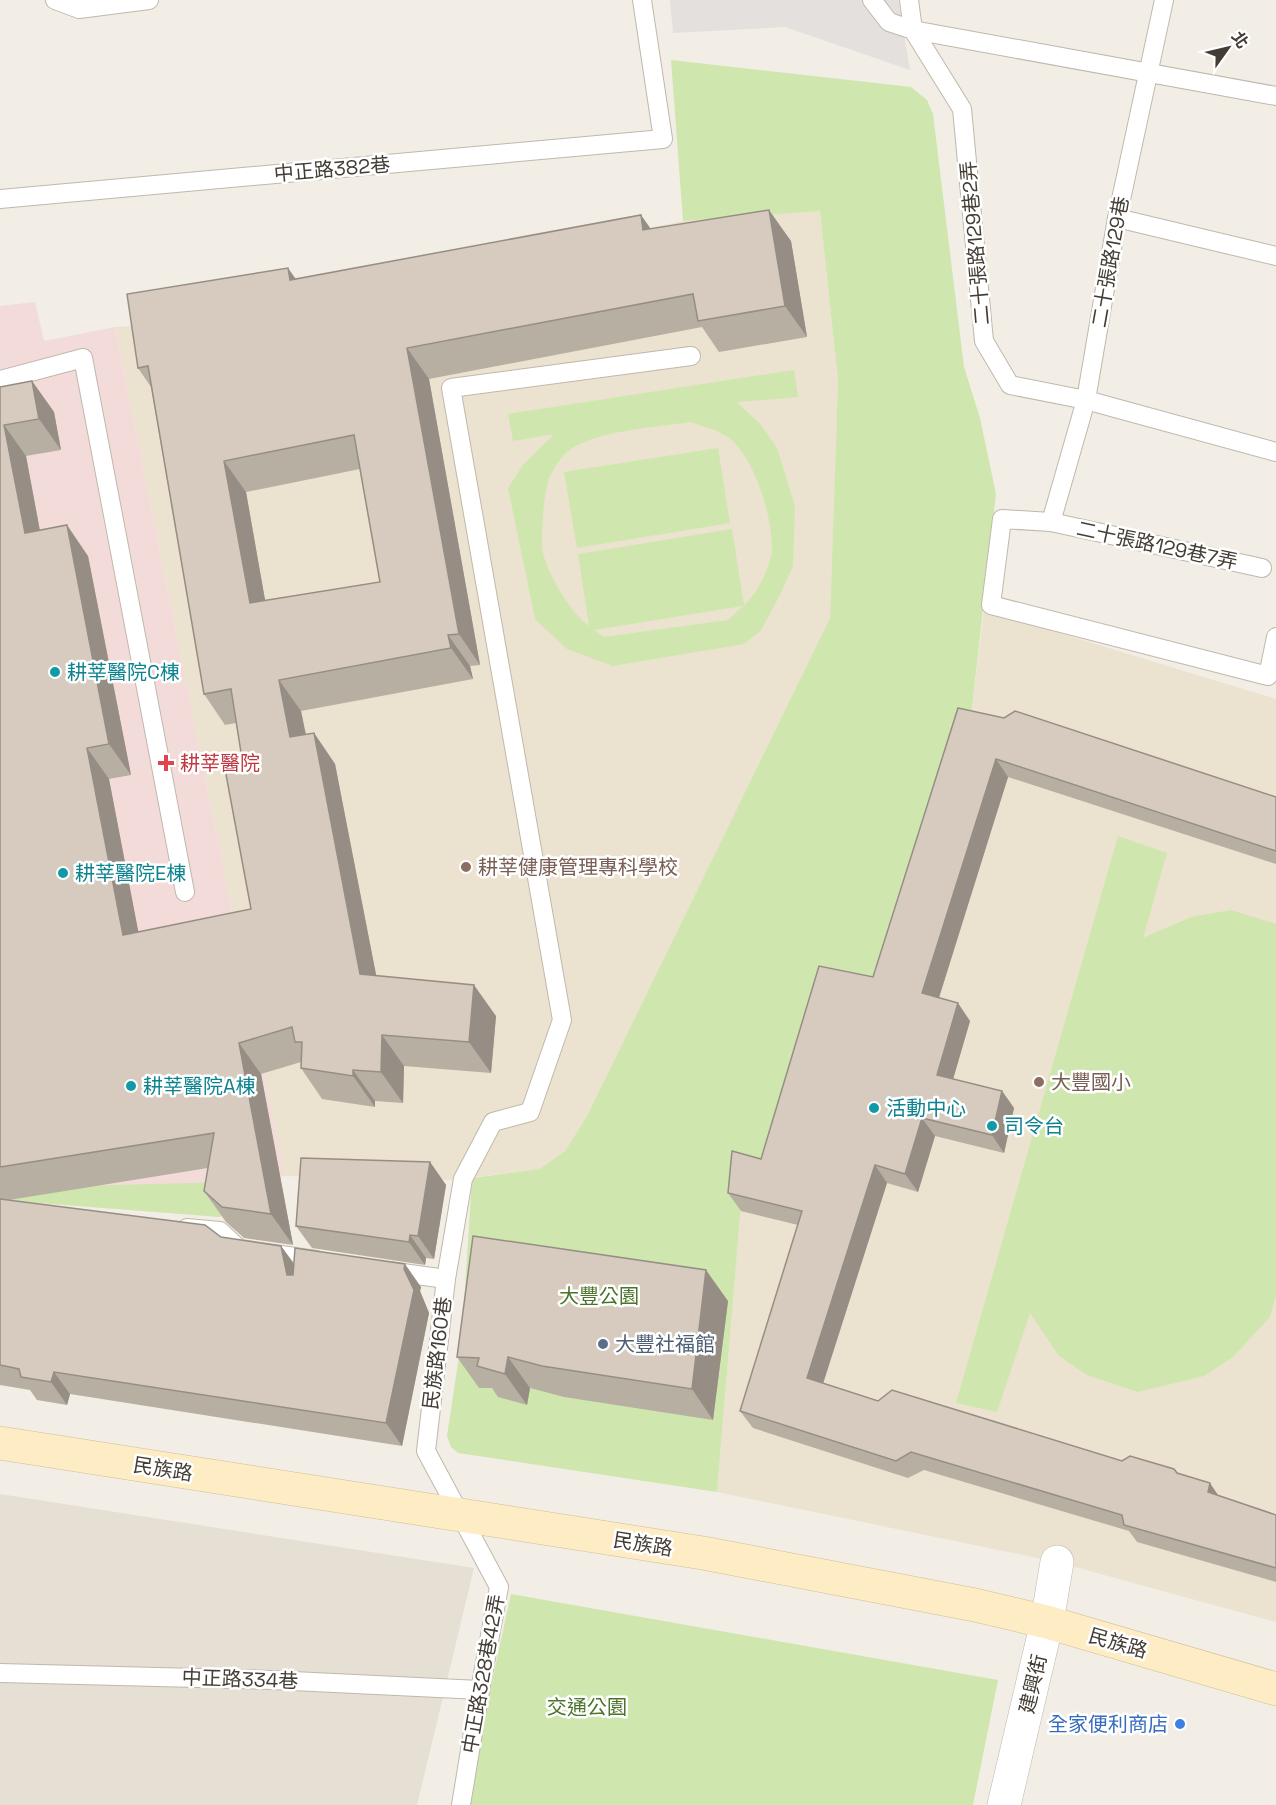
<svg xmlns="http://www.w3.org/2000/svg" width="1276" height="1805" font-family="'Space Grotesk','Noto Sans TC',sans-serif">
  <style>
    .residential { fill: #e6dfd3 }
    .education { fill: #ebe2cf }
    .medical { fill: #f3dbd9 }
    .green { fill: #d0e6af; fill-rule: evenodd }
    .parking { fill: #e3e0dd }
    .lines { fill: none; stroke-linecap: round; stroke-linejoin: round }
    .lane-casing { stroke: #c0b8ab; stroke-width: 20 }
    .street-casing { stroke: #c0b8ab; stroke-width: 34 }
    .secondary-casing { stroke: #d1be96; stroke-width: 34 }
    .lane { stroke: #fff; stroke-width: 18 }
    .street { stroke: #fff; stroke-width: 33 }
    .secondary { stroke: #fdecc4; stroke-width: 33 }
    .wall { fill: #b8afa3; fill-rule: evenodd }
    .shaded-wall { fill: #968e85 }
    .building { fill: #d6cbbe; stroke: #968e85; stroke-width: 1.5; fill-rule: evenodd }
    .culture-dot { fill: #0f9aa8; stroke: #fff; stroke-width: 2 }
    .health-dot { fill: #e0444e; stroke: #fff; stroke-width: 2 }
    .education-dot { fill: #8d6e63; stroke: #fff; stroke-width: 2 }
    .service-dot { fill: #5c6f8a; stroke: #fff; stroke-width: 2 }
    .shop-dot { fill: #3f7fe0; stroke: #fff; stroke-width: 2 }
    .labels { text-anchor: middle; stroke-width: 5; stroke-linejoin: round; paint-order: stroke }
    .street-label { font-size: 20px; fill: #443d35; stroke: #fff }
    .culture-label { font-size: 20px; fill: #0d838f; stroke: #fff; text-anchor: start }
    .health-label { font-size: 20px; fill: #be3a42; stroke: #fff; text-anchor: start }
    .education-label { font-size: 20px; fill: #785e54; stroke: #fff; text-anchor: start }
    .park-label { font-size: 20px; fill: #4a742a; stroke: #fff }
    .service-label { font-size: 20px; fill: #4e5e75; stroke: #fff; text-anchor: start }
    .shop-label { font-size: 20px; fill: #366cbe; stroke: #fff; text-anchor: end }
  </style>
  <rect width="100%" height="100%" fill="#f2ede5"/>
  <polygon class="residential" points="0,1494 474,1568 417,1805 0,1805"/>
  <g class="education">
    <polygon points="820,210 838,380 830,618 587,1116 565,1151 541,1169 451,1180 285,1176 115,327 149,325 310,299 683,221"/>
    <polygon points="984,610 1276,699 1276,1622 1057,1562 717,1492 744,1169 970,726"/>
  </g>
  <polygon class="medical" points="35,302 44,341 115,327 285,1176 228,1182 221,1217 0,1200 235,1164 145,966 109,779 131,775 52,593 26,456 61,449 54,412 0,422 0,306"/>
  <g class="green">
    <polygon points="671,60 911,87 927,100 933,114 964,367 980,418 996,494 970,726 885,995 773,1177 744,1169 717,1492 458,1453 451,1447 447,1436 462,1336 472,1178 540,1169 565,1151 587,1116 830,618 838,380 820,211 683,221"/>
    <path d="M 794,370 L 798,397 L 737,402 L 761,425 L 777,448 L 795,506 L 793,566 L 780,595 L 761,630 L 744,644 L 613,666 L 567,649 L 535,619 L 508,488 L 523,465 L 554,434 L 513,441 L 508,414 ZM 690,422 C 702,426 719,430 729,438 C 755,458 772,516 772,548 C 772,564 757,595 744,605 L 732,529 L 578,554 L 589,626 C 571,613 548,575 543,553 C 540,539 544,488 550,476 C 554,469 560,458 566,453 C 589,431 658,427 690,422 ZM 743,606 L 728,620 L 604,637 L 594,630 Z"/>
    <polygon points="718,448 730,523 577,548 564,472"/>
    <polygon points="1118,836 1167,853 1143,938 1191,917 1231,910 1276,924 1276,1295 1270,1317 1233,1357 1204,1376 1138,1392 1087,1375 1059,1356 1030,1313 997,1412 956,1403"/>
    <polygon points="228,1182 221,1217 0,1200 0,1188"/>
    <polygon points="511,1594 998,1680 973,1805 465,1805"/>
  </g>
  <polygon class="parking" points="670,0 898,0 910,70 785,27 673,33"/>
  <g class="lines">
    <g class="lane-casing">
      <g id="lane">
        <polyline points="55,0 79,9 149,0"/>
        <polyline points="872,0 889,22 913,30 1276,96"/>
        <polyline points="909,0 913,30 962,109 984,341 1010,385 1086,400 1276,452"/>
        <polyline points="0,199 663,139 642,0"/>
        <polyline points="1117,218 1276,256"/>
        <polyline points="0,380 83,358 185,892"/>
        <polyline points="1051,522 1086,400 1117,218 1164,0"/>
        <polyline points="1262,568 1051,522 1002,519 991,605 1268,676 1276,637"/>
        <polyline points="187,1228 220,1231 239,1249 316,1260"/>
        <polyline points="388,1271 446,1279"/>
        <polyline points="0,1673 272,1680 480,1690"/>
        <polyline points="461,1805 480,1690 499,1587 426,1451 446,1279 463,1179 493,1122 530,1112 562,1020 451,388 691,356"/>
      </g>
    </g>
    <g class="street-casing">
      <polyline id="street" points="1004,1805 1047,1622 1057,1562"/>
    </g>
    <g class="secondary-casing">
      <polyline id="secondary" points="0,1443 703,1553 975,1605 1047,1622 1276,1689"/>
    </g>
    <use href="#lane" class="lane"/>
    <use href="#street" class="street"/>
    <use href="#secondary" class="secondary"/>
  </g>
  <g class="wall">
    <path d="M 651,229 L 791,241 L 807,337 L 719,352 L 702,327 L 429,379 L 480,665 L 470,666 L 473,679 L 301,711 L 306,734 L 314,733 L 335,764 L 376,976 L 496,1016 L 491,1073 L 404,1066 L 403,1103 L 375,1101 L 375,1107 L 322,1099 L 301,1068 L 301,1062 L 261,1074 L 293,1245 L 244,1238 L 226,1222 L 204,1191 L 208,1168 L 9,1200 L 0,1199 L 0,387 L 32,381 L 54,412 L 61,450 L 26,456 L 40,530 L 88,556 L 131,775 L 109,779 L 138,932 L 251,909 L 243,765 L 236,723 L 225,725 L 204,694 L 151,387 L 138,368 L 296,279 ZM 360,469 L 380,582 L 265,600 L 246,492 Z"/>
    <polygon points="1004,718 1276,797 1276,864 1008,777 939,998 970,1021 953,1079 1002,1091 1014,1108 1004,1153 935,1136 918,1192 887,1183 823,1384 878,1401 1122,1461 1174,1469 1178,1474 1218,1495 1276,1515 1276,1582 1137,1542 1129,1531 924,1470 908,1478 753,1428 740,1411 798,1225 741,1211 728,1193 761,1159 873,977"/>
    <polygon points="430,1162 446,1185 434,1259 426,1258 425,1265 312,1248 296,1226"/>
    <polygon points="0,1199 221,1237 281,1246 294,1263 421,1287 420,1291 429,1313 402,1446 70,1394 67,1405 37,1400 30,1390 0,1385"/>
    <polygon points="728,1301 713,1420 564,1397 530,1388 527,1405 498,1397 492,1388 479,1388 457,1357"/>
  </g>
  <g class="shaded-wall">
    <polygon points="769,210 791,241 807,337 785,306"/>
    <polygon points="641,215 663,246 643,230"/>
    <polygon points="288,268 310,299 290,280"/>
    <polygon points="407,348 429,379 480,665 459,634"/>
    <polygon points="32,381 54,412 61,450 39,419"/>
    <polygon points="4,425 26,456 46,564 25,533"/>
    <polygon points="224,461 246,492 271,634 250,603"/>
    <polygon points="67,525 88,556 131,775 109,744"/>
    <polygon points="448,635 470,666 473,679 451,648"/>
    <polygon points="279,680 301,711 312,768 290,737"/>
    <polygon points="314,733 335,764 382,1005 360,974"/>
    <polygon points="87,748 109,779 145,966 123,935"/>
    <polygon points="996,759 1008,777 935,1010 922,993"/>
    <polygon points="474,985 496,1016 491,1073 469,1042"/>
    <polygon points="958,1003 970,1021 949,1093 937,1075"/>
    <polygon points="382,1035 404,1066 403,1103 381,1072"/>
    <polygon points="239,1043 261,1074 293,1245 271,1214"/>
    <polygon points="353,1070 375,1101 375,1107 353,1076"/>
    <polygon points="1002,1091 1014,1108 1004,1153 992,1135"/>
    <polygon points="922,1118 935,1136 918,1192 905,1174"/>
    <polygon points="430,1162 446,1185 434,1259 418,1236"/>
    <polygon points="875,1165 887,1183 819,1396 807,1378"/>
    <polygon points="410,1235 426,1258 425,1265 409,1242"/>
    <polygon points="281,1246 297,1269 303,1298 287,1275"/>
    <polygon points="405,1264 421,1287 420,1291 429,1313 402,1446 386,1423"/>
    <polygon points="706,1270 728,1301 713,1420 692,1389"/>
    <polygon points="508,1357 530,1388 527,1405 505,1374"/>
    <polygon points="54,1372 70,1394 67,1405 51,1382"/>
    <polygon points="1210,1483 1222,1501 1208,1492"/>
  </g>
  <g class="building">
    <path d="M 769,210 L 785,306 L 698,321 L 693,294 L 407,348 L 459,634 L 448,635 L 451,648 L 279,680 L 290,737 L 314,733 L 360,974 L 474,985 L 469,1042 L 382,1035 L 381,1072 L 353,1070 L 353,1076 L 301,1068 L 302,1042 L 295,1042 L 292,1027 L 239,1043 L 271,1214 L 222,1207 L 204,1191 L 214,1133 L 0,1167 L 0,387 L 32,381 L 39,419 L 4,425 L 25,533 L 67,525 L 109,744 L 87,748 L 123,935 L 251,909 L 225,769 L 243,765 L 231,689 L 204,694 L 148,366 L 138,368 L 127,294 L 288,268 L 290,280 L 641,215 L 643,230 ZM 354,435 L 380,582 L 250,603 L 224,461 Z"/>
    <polygon points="958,708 1004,718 1015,711 1276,797 1276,851 996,759 922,993 958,1003 937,1075 1002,1091 992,1135 922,1118 905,1174 875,1165 807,1378 878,1401 892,1390 1122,1461 1130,1456 1174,1469 1177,1473 1210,1483 1208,1492 1276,1515 1276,1568 1124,1525 1122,1515 911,1452 896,1461 740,1411 802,1211 728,1193 732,1151 761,1159 819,966 873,977"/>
    <polygon points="301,1158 430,1162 418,1236 410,1235 409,1242 296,1226"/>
    <polygon points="0,1199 205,1225 221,1237 281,1246 287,1275 293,1275 295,1248 405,1264 404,1269 414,1290 386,1423 54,1372 51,1382 21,1377 19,1369 0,1365"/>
    <polygon points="473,1236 706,1270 692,1389 542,1366 508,1357 505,1374 477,1366 479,1358 457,1357"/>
  </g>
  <g class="culture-dot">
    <circle cx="55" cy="672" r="6"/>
    <circle cx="63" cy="873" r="6"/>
    <circle cx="131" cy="1086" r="6"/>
    <circle cx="874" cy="1108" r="6"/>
    <circle cx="992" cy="1126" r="6"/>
  </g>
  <path class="health-dot" d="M163 754h6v6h6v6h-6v6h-6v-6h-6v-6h6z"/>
  <g class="education-dot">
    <circle cx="466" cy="867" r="6"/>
    <circle cx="1039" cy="1082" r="6"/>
  </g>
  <circle class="service-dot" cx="603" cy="1344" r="6"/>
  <circle class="shop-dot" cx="1180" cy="1724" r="6"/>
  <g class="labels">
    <g class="street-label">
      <text transform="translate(332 169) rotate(-5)" y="7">中正路382巷</text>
      <text transform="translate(975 243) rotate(-95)" y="7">二十張路129巷2弄</text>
      <text transform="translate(1110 262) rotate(-80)" y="7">二十張路129巷</text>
      <text transform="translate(1157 545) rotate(12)" y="7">二十張路129巷7弄</text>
      <text transform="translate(437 1353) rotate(-83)" y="7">民族路160巷</text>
      <text transform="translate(163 1469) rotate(9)" y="7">民族路</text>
      <text transform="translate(643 1544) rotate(9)" y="7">民族路</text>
      <text transform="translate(1118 1643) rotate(16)" y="7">民族路</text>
      <text transform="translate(483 1674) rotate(-80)" y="7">中正路328巷42弄</text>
      <text transform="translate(240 1679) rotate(2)" y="7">中正路334巷</text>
      <text transform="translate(1033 1684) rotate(-77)" y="7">建興街</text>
    </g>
    <g class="culture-label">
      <text x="67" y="679">耕莘醫院C棟</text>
      <text x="75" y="880">耕莘醫院E棟</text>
      <text x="143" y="1093">耕莘醫院A棟</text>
      <text x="886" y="1115">活動中心</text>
      <text x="1004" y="1133">司令台</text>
    </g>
    <g class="health-label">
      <text x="180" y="770">耕莘醫院</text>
    </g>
    <g class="education-label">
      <text x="478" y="874">耕莘健康管理專科學校</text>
      <text x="1051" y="1089">大豐國小</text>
    </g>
    <g class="park-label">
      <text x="599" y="1303">大豐公園</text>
      <text x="587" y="1714">交通公園</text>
    </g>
    <g class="service-label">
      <text x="615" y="1351">大豐社福館</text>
    </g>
    <g class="shop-label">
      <text x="1168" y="1731">全家便利商店</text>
    </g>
  </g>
  <g transform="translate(1228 48) rotate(56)" stroke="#ffffff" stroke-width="4.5" paint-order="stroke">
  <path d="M0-4.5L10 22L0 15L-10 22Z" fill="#443d35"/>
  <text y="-9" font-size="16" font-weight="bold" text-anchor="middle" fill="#443d35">北</text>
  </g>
</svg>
